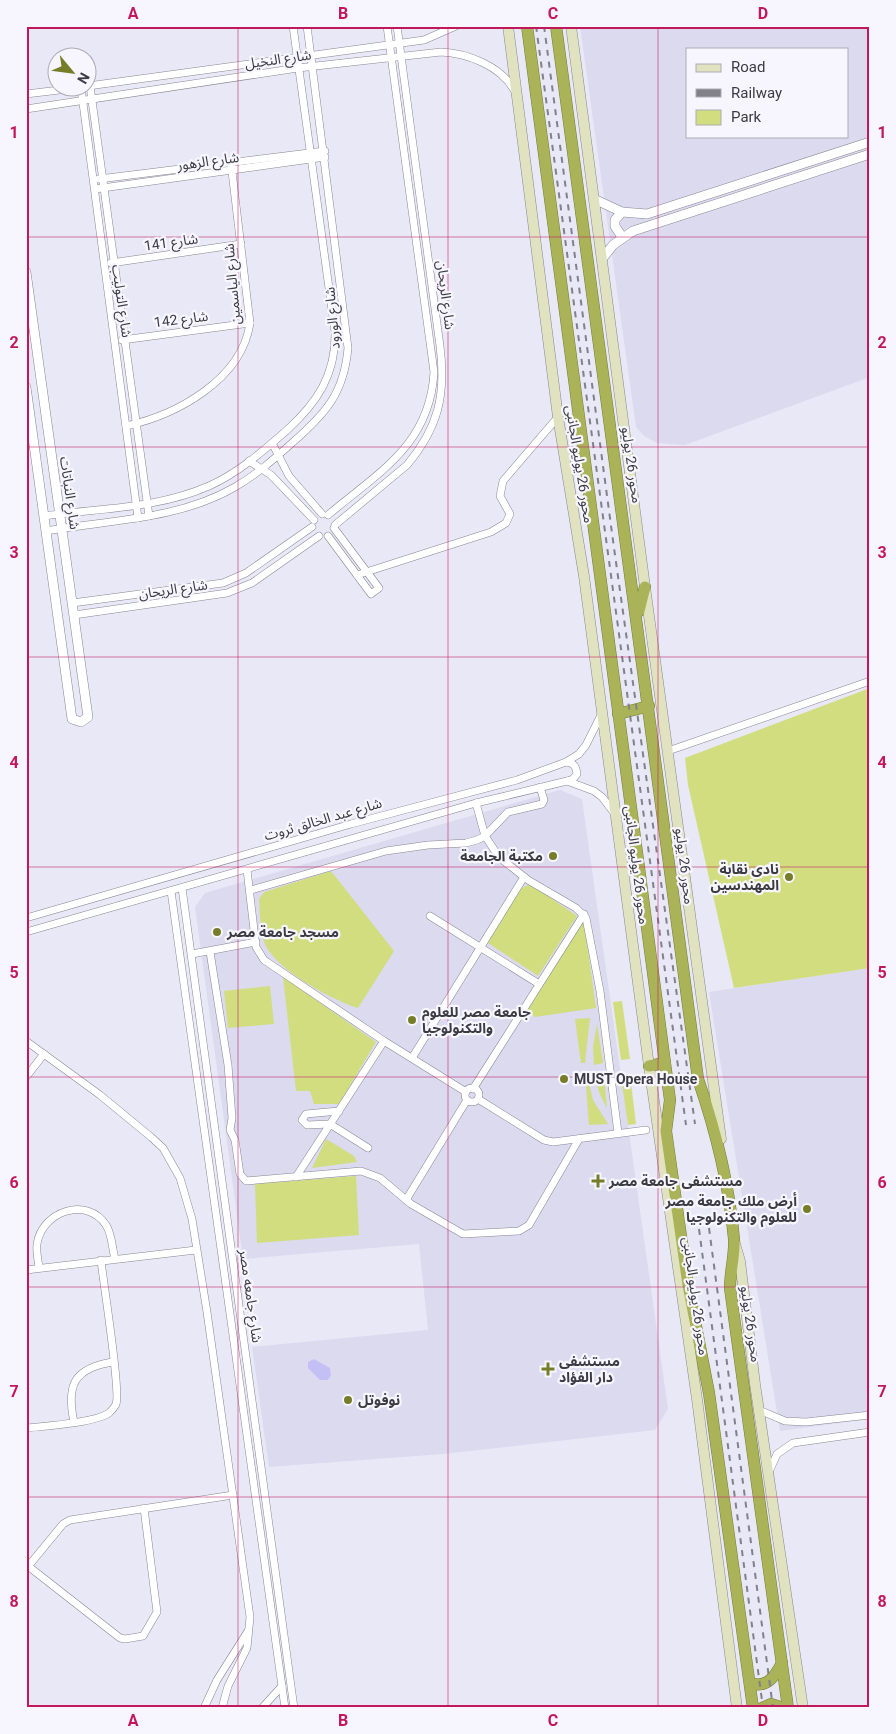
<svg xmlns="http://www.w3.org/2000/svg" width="896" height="1734" font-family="Roboto,'Noto Sans Arabic',sans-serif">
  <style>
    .built { fill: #dbdaef; fill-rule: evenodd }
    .green { fill: #d2dd7f }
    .water { fill: #c4c0f6 }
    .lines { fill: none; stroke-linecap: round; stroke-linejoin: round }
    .minor-casing { stroke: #878693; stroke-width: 8 }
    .tertiary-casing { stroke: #878693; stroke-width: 10 }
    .secondary-casing { stroke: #878693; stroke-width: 11 }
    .trunk-casing { stroke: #767d35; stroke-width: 12 }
    .minor { stroke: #fff; stroke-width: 7 }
    .tertiary { stroke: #fff; stroke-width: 9 }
    .secondary { stroke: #e0e2c0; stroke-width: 10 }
    .trunk { stroke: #abb358; stroke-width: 11 }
    .rail { stroke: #82818a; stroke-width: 2; stroke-dasharray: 6 6; stroke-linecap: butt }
    .grid { fill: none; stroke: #c2185b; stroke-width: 1; stroke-opacity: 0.55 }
    .poi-dot { fill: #767d28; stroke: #f7f6ff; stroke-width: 2 }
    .labels { text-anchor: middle; stroke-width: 4.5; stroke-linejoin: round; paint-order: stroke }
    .street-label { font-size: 14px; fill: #3c3b41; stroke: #f7f6ff }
    .poi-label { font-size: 14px; font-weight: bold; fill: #3c3b41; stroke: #f7f6ff; text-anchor: start }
    .neatline { fill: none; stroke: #c2185b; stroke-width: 2 }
    .grid-label { font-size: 16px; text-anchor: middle; font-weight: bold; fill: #c2185b }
  </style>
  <rect width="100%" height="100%" fill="#e9e8f6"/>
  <g class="built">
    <path d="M 580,26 L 870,26 L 870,377 L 685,445 L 657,443 L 644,436 L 636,427 ZM 687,49 L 847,49 L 847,136 L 687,136 Z"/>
    <polygon points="560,790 582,799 668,1409 655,1430 443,1454 269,1467 252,1347 428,1330 419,1244 243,1259 195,907 205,893"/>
    <polygon points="870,968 870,1419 780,1431 709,992"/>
  </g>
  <g class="green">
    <polygon points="870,688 870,968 734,988 688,785 685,758"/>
    <path d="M 331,871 L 394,951 L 358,1008 C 332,1000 274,969 264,942 C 260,928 260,913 259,899 L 264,892 Z"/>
    <polygon points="530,884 577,916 538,976 488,943 520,889"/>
    <polygon points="581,921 584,922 596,1008 535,1017 526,1009"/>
    <polygon points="283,977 376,1042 339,1104 314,1104 310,1091 296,1091"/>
    <polygon points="270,986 274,1024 228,1028 224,991"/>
    <polygon points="622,1001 630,1059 621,1060 613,1002"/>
    <polygon points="590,1018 585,1063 581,1063 575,1019"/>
    <polygon points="597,1024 603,1063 594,1065 593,1047"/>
    <path d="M 604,1076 L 607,1108 C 601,1098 597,1088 595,1077 Z"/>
    <polygon points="588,1080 593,1100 608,1124 589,1125 586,1086 583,1081"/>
    <polygon points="631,1083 636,1124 628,1125 622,1084"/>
    <polygon points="326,1139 354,1156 357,1162 312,1168"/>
    <polygon points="356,1176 359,1235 257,1243 255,1184"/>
  </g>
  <polygon class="water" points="314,1359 330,1368 331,1375 328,1380 320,1380 308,1368 308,1362"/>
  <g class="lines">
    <g class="minor-casing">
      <g id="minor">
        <polyline points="88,86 424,40 456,26"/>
        <polyline points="90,86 149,516"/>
        <polyline points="81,88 138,518"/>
        <polyline points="26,94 76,88"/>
        <path d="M 26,109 L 298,68 L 441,52 C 467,53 501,66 514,90"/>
        <polyline points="99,179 325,151"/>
        <polyline points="95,189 325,157"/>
        <polyline points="111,263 241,244"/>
        <polyline points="122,340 250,323"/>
        <path d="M 126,426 C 176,415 242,380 250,323 L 231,163"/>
        <polyline points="272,443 289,476 322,514"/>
        <polyline points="249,461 271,475 314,520"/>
        <path d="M 328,515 C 379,472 430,445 434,372 L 387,26"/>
        <path d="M 44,516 C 99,508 157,509 209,486 C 238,473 262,452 286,431 C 317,403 336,375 335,332 L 293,26"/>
        <path d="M 335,525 L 407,465 C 439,427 446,394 440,346 L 397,26"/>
        <path d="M 46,531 C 109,520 178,520 235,487 C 256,475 274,459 292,443 C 325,414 344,394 348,348 L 307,26"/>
        <polyline points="328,536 371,594 379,588 334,528"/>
        <polyline points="357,575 491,532 506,523 510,514 500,496 503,481 558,417"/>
        <polyline points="72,603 223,583 246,573 312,527"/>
        <polyline points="74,615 227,593 252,583 319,536"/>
        <polyline points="668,751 870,681"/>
        <path d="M 566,762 C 574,763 576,766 577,774 L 573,779 L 567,781"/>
        <polyline points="476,803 485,836 499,857 528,880 576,908 586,918 600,991 618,1133"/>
        <polyline points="247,870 256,947 264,960 384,1041 466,1092"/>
        <polyline points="182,888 294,1708"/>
        <polyline points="251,890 386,851 428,845 466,843 477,840 485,836 508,812 542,804 544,800 540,787"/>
        <polyline points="171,891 285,1708"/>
        <polyline points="430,916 539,984"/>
        <polyline points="26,918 351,824 517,780 566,762 579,754 586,745 602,713"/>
        <polyline points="26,932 476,803 567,781 594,791 602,797 615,814"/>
        <polyline points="210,952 228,1065 232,1118 230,1130 235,1140 240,1174 246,1181 361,1171 380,1178 411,1204 463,1234 519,1231 529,1225 579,1139"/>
        <polyline points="192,954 256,942"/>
        <polyline points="26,1041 100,1095 151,1137 163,1148 180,1178 192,1219 207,1312 250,1617 247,1648 228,1686 222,1708"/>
        <polyline points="412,1058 524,877"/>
        <polyline points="26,1077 44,1054"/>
        <circle cx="472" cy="1095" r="7"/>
        <polyline points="473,1089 584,914"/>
        <polyline points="478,1099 544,1140 553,1142 646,1130"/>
        <polyline points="339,1111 306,1114 302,1120 307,1125 330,1124 368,1148"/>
        <polyline points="296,1177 384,1041"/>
        <polyline points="406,1200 467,1100"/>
        <path d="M 39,1267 C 38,1260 36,1251 37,1244 C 42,1211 87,1196 106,1225 C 112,1234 112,1248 115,1259"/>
        <polyline points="26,1270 196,1250"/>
        <polyline points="759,1410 785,1421 806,1422 870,1415"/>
        <path d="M 74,1422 C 66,1385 74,1368 113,1362"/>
        <path d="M 26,1428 C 46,1426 94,1423 109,1413 C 111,1411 115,1407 116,1404 C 121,1392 103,1281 101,1260"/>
        <polyline points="769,1472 777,1454 793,1443 870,1432"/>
        <polyline points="28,1566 120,1638 125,1639 143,1636 157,1612 144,1508"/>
        <polyline points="26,1569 63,1524 70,1520 233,1495"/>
        <polyline points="204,1708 217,1680 248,1631"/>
        <polyline points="262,1708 282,1686"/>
      </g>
    </g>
    <g class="tertiary-casing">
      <g id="tertiary">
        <polyline points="594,199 622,212 647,214 870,142"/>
        <polyline points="622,212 615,220 615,226 622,237"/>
        <polyline points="602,259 613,245 633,231 870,154"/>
        <polyline points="26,272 88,717 81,722 72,719 26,387"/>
      </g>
    </g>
    <g class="secondary-casing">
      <g id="secondary">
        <polyline points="508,26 558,417 584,576 649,1066 697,1399 737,1708"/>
        <polyline points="571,26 645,587 721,1139"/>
        <polyline points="735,1244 740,1261 755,1384 803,1708"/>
      </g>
    </g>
    <g class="trunk-casing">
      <g id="trunk">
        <polyline points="527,26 665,1063 670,1100 666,1131 688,1285 709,1393 753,1708"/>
        <path d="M 556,26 L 698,1079 C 716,1131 729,1184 734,1239 C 735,1255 730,1271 730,1288 L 788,1708"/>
        <polyline points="639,611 645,587"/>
        <polyline points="618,714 649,706"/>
        <polyline points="649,1066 665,1063"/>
        <path d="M 750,1683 C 767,1689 775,1676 782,1663"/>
        <polyline points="762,1708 771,1704 783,1708"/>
      </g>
    </g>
    <use href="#minor" class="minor"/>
    <use href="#tertiary" class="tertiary"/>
    <use href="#secondary" class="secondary"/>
    <use href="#trunk" class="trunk"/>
    <g class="rail">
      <polyline points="536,26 686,1125"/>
      <polyline points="544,26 614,548 695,1124"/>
      <polyline points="709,1228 773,1708"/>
      <polyline points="699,1229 763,1708"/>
    </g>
  </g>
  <path class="grid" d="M 238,26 L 238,1708M 448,26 L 448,1708M 658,26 L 658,1708M 26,237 L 870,237M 26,447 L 870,447M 26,657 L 870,657M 26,867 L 870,867M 26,1077 L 870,1077M 26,1287 L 870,1287M 26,1497 L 870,1497"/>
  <g class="poi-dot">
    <circle cx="553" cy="856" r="5"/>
    <circle cx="789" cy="877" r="5"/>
    <circle cx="217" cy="932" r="5"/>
    <circle cx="412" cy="1020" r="5"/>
    <circle cx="564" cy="1079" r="5"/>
    <path d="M595.5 1173.5h5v5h5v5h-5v5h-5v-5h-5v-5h5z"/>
    <circle cx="807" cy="1209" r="5"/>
    <path d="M545.5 1361.5h5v5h5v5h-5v5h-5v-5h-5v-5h5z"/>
    <circle cx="348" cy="1400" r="5"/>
  </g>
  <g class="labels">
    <g class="street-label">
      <text transform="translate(278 59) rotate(-8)" y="5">شارع النخيل</text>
      <text transform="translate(208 161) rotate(-8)" y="5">شارع الزهور</text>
      <text transform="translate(171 242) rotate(-8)" y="5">شارع 141</text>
      <text transform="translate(232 284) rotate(-95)" y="5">شارع الياسمين</text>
      <text transform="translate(446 295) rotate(83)" y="5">شارع الريحان</text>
      <text transform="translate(122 301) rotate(82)" y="5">شارع التوليب</text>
      <text transform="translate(332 318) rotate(-95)" y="5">شارع الورود</text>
      <text transform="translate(181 319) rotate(-7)" y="5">شارع 142</text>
      <text transform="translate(580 464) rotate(81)" y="5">محور 26 يوليو الجانبى</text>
      <text transform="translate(632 465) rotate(82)" y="5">محور 26 يوليو</text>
      <text transform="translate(70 493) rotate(82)" y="5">شارع النباتات</text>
      <text transform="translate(173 589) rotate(-8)" y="5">شارع الريحان</text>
      <text transform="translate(323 819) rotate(-16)" y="5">شارع عبد الخالق ثروت</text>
      <text transform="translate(637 865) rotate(83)" y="5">محور 26 يوليو الجانبى</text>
      <text transform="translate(685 866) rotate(83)" y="5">محور 26 يوليو</text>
      <text transform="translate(251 1296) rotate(82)" y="5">شارع جامعه مصر</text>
      <text transform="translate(696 1296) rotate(82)" y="5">محور 26 يوليو الجانبى</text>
      <text transform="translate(751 1324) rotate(82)" y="5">محور 26 يوليو</text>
    </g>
    <g class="poi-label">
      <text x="543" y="861" text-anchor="end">مكتبة الجامعة</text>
      <text x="779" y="874" text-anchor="end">نادى نقابة<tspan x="779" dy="16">المهندسين</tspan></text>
      <text x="227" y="937">مسجد جامعة مصر</text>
      <text x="422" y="1017">جامعة مصر للعلوم<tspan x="422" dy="16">والتكنولوجيا</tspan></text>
      <text x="574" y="1084">MUST Opera House</text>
      <text x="609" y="1186">مستشفى جامعة مصر</text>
      <text x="797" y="1206" text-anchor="end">أرض ملك جامعة مصر<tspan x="797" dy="16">للعلوم والتكنولوجيا</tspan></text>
      <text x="559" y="1366">مستشفى<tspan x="559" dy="16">دار الفؤاد</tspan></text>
      <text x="358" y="1405">نوفوتل</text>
    </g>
  </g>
  <rect width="896" height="1734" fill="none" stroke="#f7f6ff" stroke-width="55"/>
  <rect x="686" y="48" width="162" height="90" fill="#f7f6ff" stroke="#acabb3"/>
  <rect x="696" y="64" width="25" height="8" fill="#e0e2c0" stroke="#acabb3"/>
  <text x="731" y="72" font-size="15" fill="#3c3b41">Road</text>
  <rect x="696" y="89" width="25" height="8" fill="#82818a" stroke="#acabb3"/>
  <text x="731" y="98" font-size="15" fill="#3c3b41">Railway</text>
  <rect x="696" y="110" width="25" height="15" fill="#d2dd7f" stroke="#acabb3"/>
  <text x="731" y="122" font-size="15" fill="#3c3b41">Park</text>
  <g transform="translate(72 72) rotate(119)"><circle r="24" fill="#f7f6ff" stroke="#acabb3"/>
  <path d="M0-4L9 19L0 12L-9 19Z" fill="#767d28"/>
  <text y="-8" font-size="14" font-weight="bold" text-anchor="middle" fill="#3c3b41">N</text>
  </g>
  <rect x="28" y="28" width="840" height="1678" class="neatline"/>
  <g class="grid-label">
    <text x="133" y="19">A</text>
    <text x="343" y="19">B</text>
    <text x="553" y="19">C</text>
    <text x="763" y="19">D</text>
    <text x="14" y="138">1</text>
    <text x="882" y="138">1</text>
    <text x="14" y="348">2</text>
    <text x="882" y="348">2</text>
    <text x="14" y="558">3</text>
    <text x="882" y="558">3</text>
    <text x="14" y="768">4</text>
    <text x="882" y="768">4</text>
    <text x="14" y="978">5</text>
    <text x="882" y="978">5</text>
    <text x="14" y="1188">6</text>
    <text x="882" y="1188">6</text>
    <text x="14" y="1397">7</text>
    <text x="882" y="1397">7</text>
    <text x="14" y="1607">8</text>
    <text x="882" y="1607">8</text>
    <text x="133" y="1726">A</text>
    <text x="343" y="1726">B</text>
    <text x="553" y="1726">C</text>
    <text x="763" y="1726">D</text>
  </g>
</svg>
